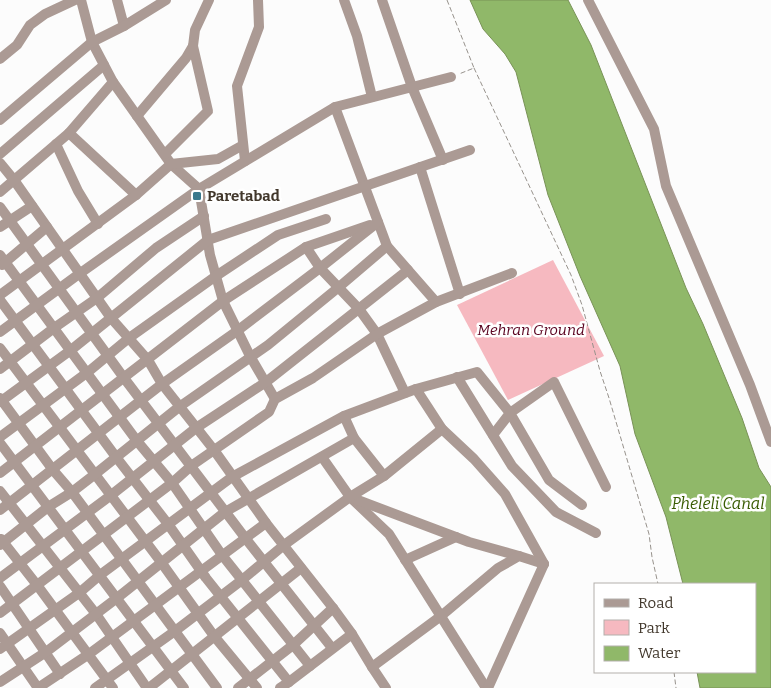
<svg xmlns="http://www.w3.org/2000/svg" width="771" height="688" font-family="Bitter,serif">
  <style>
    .green { fill: #f6b9c0 }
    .water { fill: #90b869; stroke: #799257 }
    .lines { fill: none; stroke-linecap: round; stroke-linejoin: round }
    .path { stroke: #97928c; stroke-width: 1; stroke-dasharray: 5 2.5; stroke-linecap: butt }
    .minor { stroke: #ab9a94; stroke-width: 10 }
    .poi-dot { fill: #3a798d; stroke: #fff; stroke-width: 2 }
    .labels { text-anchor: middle; stroke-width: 5; stroke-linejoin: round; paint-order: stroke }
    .poi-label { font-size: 15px; font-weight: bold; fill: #42382c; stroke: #fff; text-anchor: start }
    .park-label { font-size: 15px; font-style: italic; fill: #5a0320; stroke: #fff }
    .water-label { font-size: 16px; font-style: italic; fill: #395c02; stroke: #fff }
  </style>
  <rect width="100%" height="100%" fill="#fcfcfc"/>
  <polygon class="green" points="553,260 604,356 508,400 457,305"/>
  <polygon class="water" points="470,0 568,0 591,45 686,288 703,324 742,418 759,468 771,487 771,688 700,688 697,672 755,672 755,584 683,584 666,517 635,434 620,366 580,276 548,195 516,72 505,54 483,29"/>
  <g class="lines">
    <g class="path">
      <polyline points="447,0 474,68 459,74"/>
      <polyline points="474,68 571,275 582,305 600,371 609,398 649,534 652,557 658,584"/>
      <polyline points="674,672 676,688"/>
    </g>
    <g class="minor">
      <polyline points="81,0 92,42 113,82 171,164 199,189 210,255 223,301 250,356 275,399"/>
      <polyline points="117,0 124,26"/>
      <polyline points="344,0 357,36 372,97"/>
      <polyline points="382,0 412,87 443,160"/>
      <polyline points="588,0 654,129 666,186 750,385 771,442"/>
      <polyline points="0,59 17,45 30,25 45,14 75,0"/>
      <polyline points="335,107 451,77"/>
      <polyline points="137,116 186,58 193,46 195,30 209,0"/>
      <polyline points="0,120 92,42 124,26 166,0"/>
      <polyline points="69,133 136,195"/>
      <polyline points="56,144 78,191 98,224"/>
      <polyline points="0,154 104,65"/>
      <polyline points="165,154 208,111 193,46"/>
      <polyline points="245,161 237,86 259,27 258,0"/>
      <polyline points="0,163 14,180 111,318 148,360 162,384 214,450 266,523 333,608 352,634 372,667 386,688"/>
      <polyline points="420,167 460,294"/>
      <polyline points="0,192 69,133 113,82"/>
      <polyline points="0,207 124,378 246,539 332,648"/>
      <polyline points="0,227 32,206"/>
      <polyline points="306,247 320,268 359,309 377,334 405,393"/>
      <polyline points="0,255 137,441 172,483 222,555 310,666"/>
      <polyline points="2,265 47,227"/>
      <polyline points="0,295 136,195 171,164 218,159 243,145"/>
      <polyline points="0,300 116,457 168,524 206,578 289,682 280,688"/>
      <polyline points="0,332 79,274 199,189 335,107 387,246 436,302"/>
      <polyline points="0,348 161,562 214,636 257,688"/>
      <polyline points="0,369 54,328 97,298 156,248 204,216"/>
      <polyline points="457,377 512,466 556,512 596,533"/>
      <polyline points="416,389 442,429 474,459 505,494 544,564"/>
      <polyline points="0,398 53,470 72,492 217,688"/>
      <polyline points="0,402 71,350 208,240 470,150"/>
      <polyline points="0,437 88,372 129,338 216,276 278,235 326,219"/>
      <polyline points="354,438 384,476"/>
      <polyline points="0,443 184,688"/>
      <polyline points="322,457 350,497 389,534 486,688"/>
      <polyline points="0,473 223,301 306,247 370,225"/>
      <polyline points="0,491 96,614 147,688"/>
      <polyline points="355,499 469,542 519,556"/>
      <polyline points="582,505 549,480 510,413 554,382 606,487"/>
      <polyline points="0,510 162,384 237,331 320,268 378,222"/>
      <polyline points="1,539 37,585 113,688"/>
      <polyline points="0,545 48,507 72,492 94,475 179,407 268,345 339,287 387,246"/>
      <polyline points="405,560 456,537"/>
      <polyline points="0,578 110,496 196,428 266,382 408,270"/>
      <polyline points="0,586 60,674"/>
      <polyline points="0,613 172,483 191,466 269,412 275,399 313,378 377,334 436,302 512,273"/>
      <polyline points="0,633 38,688"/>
      <polyline points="0,649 79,593 100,575 232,477 344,416 416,389 477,372 510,413 493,435"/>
      <polyline points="372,667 441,616 498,568 519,556 544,564"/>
      <polyline points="0,682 46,652 117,598 225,512 354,438 344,416"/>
      <polyline points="289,682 352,634"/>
      <polyline points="38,688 89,654 266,523"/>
      <polyline points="95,688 175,631 242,580 284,545 350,497 384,476 442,429"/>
      <polyline points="149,688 301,568"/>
      <polyline points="238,688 293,645 333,608"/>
      <polyline points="488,688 544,564"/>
    </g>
  </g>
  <rect class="poi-dot" x="192" y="191" width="10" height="10" rx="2.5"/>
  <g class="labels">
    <g class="poi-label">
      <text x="207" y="201">Paretabad</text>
    </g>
    <g class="park-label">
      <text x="531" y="335">Mehran Ground</text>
    </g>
    <g class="water-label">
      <text x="718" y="509">Pheleli Canal</text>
    </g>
  </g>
  <rect x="594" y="583" width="162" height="90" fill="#ffffff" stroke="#b3afab"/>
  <rect x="604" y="599" width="25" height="8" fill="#ab9a94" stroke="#b3afab"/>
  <text x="638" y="608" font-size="15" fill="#42382c">Road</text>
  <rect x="604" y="620" width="25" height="15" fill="#f6b9c0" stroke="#b3afab"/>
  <text x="638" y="633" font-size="15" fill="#42382c">Park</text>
  <rect x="604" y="646" width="25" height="15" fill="#90b869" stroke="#b3afab"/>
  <text x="638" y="658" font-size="15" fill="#42382c">Water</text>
</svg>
